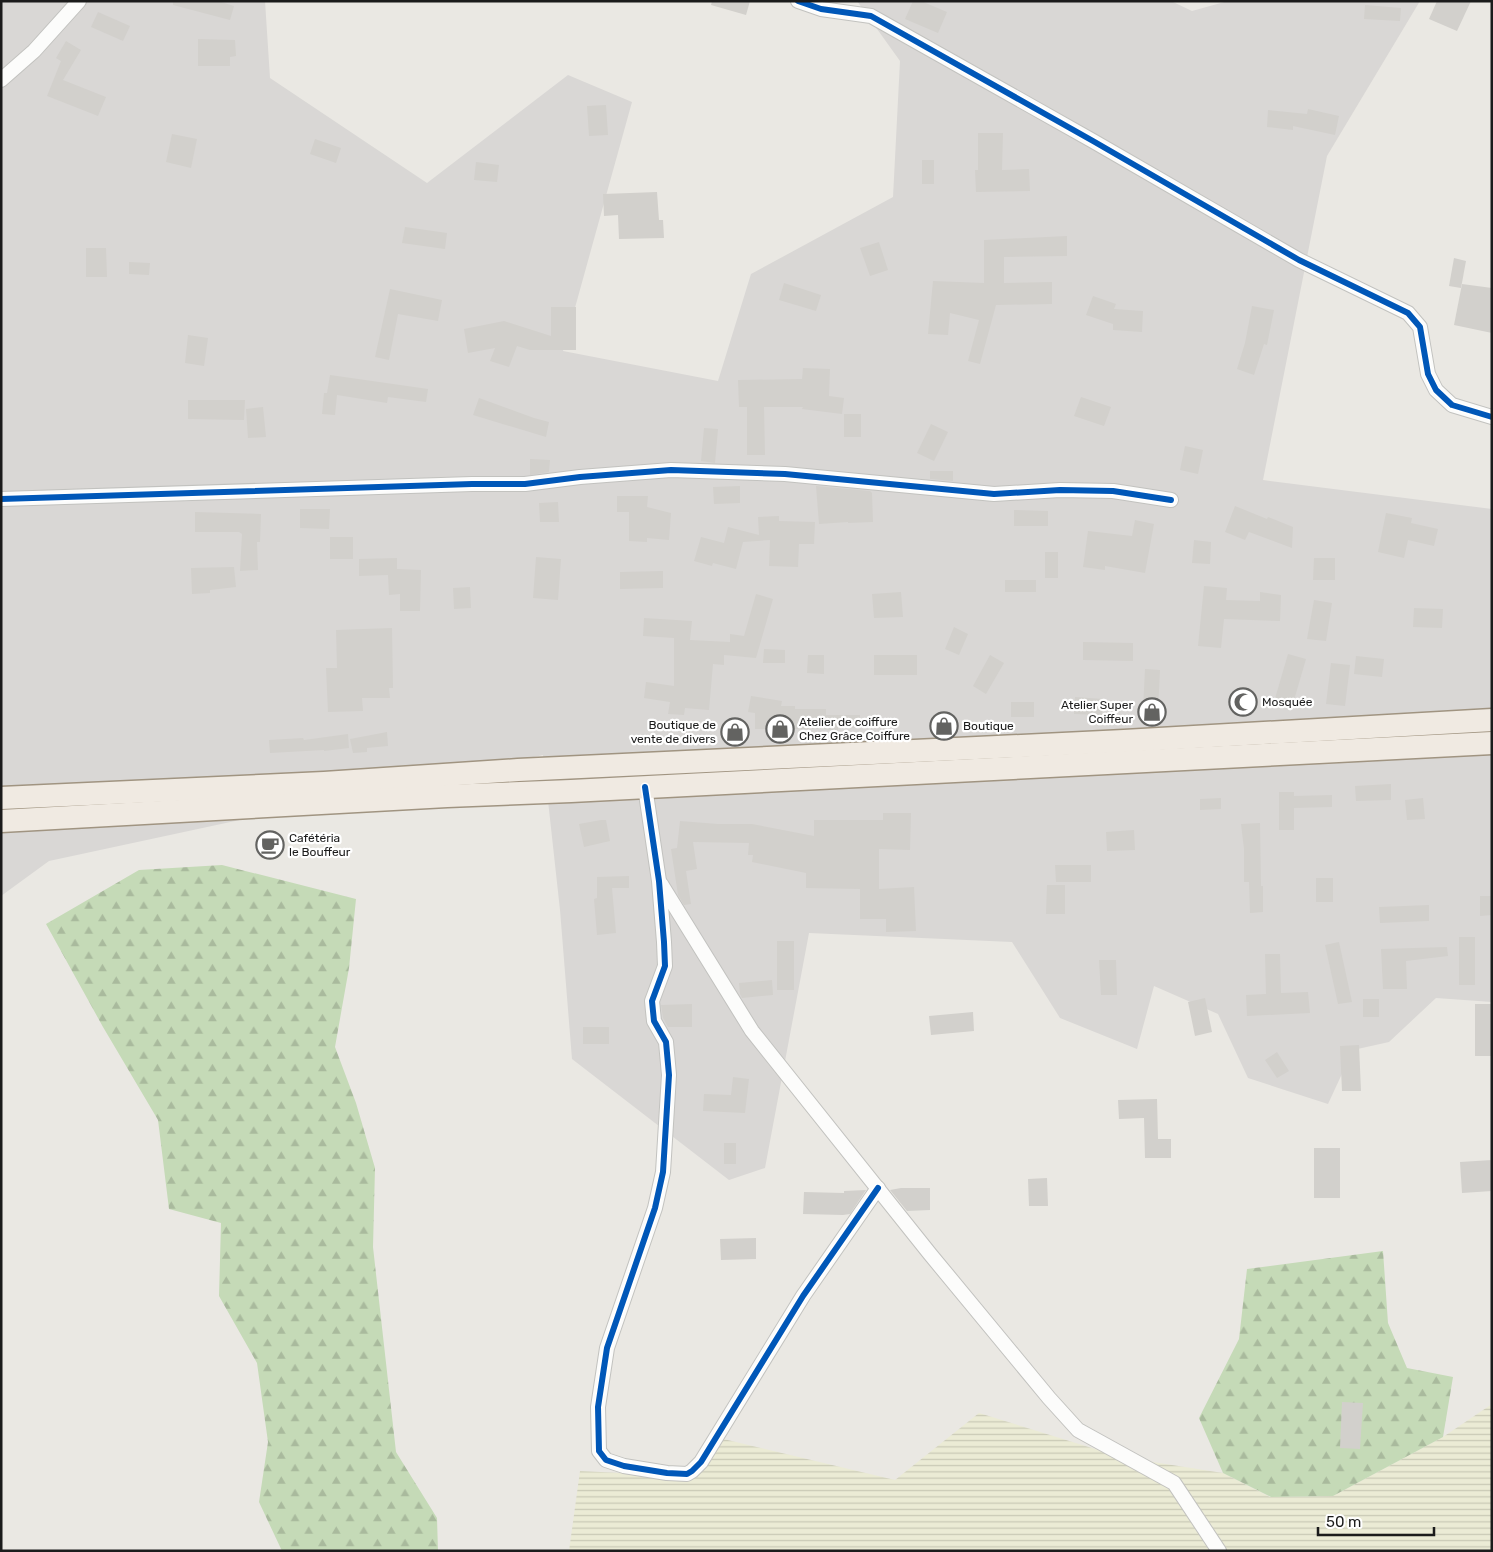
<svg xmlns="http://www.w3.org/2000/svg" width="1493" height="1552" font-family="Rubik,sans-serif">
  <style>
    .residential { fill: #d9d7d5 }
    .farmland { fill: url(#farmland-rules) }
    .forest { fill: url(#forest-firs) }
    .building { fill: #d2d0cc }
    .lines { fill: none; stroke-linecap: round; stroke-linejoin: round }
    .minor-casing { stroke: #c2c2bf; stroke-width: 16 }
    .primary-casing { stroke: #a09481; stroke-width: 25 }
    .minor { stroke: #fcfcfb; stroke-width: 14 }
    .primary { stroke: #f0eae2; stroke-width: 22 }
    .cycleway-casing { stroke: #fff; stroke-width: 9 }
    .cycleway { stroke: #0057b8; stroke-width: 6 }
    .labels { text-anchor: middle; stroke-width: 4.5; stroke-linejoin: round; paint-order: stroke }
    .poi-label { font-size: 12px; fill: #1b1b1b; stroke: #fff; text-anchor: start }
  </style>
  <defs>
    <pattern id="farmland-rules" width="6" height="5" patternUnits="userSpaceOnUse" patternTransform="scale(1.25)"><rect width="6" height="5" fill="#ebebd5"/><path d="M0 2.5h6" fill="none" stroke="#c9c9b6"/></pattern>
    <pattern id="forest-firs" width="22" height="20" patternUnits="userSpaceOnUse" patternTransform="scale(1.25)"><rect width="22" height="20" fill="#c5dab7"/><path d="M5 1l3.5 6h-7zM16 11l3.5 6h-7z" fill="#a9ba9d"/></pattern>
  </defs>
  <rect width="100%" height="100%" fill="#eae8e3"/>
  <polygon class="residential" points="1,1 265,1 270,78 427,183 568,75 632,102 563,351 718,381 751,274 893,197 900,61 857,1 1171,1 1192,11 1228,1 1420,1 1327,156 1263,480 1492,509 1492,1002 1436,998 1389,1042 1353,1050 1328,1104 1248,1078 1218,1014 1154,986 1137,1049 1060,1018 1012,942 809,933 765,1168 729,1180 572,1059 560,910 543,755 49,861 1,896"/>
  <polygon class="farmland" points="1492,1404 1492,1551 569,1551 580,1471 683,1476 711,1436 895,1480 979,1413 1121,1457 1223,1473 1270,1497 1333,1496 1443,1437"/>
  <g class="forest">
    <polygon points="222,865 356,899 349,968 335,1047 356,1103 375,1168 373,1247 396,1452 437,1518 438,1551 282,1551 259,1502 268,1442 257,1363 219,1296 221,1223 169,1209 158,1120 103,1027 46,924 139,870"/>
    <polygon points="1383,1251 1388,1323 1407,1368 1453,1377 1443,1437 1333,1496 1271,1497 1223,1473 1199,1418 1239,1339 1247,1269"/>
  </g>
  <g class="building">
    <polygon points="173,1 218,1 234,6 230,20 173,5"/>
    <polygon points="712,1 750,1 746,15 711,5"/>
    <polygon points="913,1 921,1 947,12 938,33 905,19"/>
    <polygon points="1437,1 1471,1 1457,31 1429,19"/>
    <polygon points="1365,5 1401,8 1400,21 1364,19"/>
    <polygon points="98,12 130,26 123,41 91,27"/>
    <polygon points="198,39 235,40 236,56 230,57 230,66 198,66"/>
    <polygon points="66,41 81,50 63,80 106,97 98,116 47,96 61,61 56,58"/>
    <polygon points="606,105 608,135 589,136 587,106"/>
    <polygon points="1308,109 1339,116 1335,135 1293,126 1293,130 1267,127 1268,110 1307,114"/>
    <polygon points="978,133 1003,133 1002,170 1029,169 1030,191 976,192 975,170 978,170"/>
    <polygon points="172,134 197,139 191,168 166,162"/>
    <polygon points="315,139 341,148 336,163 310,154"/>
    <rect x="922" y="160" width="12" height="24"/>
    <polygon points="476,162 499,165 497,182 474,180"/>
    <polygon points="657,192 659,220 663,220 664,238 619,239 618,215 604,216 603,194"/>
    <polygon points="405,227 447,233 445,249 402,243"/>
    <polygon points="1067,236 1067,256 1004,257 1004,283 1052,282 1052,304 996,305 980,364 968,361 979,320 950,313 948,335 928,334 933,281 984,283 984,240"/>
    <polygon points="879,242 888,270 870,276 860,248"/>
    <polygon points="86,248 106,248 107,277 86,277"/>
    <polygon points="1454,258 1466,261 1461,288 1449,286"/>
    <polygon points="129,262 150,263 149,275 129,274"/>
    <polygon points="784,283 821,295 816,311 779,300"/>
    <polygon points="1462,284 1492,288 1492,333 1454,325"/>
    <polygon points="390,289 442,300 438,321 398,314 389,360 375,357"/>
    <polygon points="1093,296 1116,304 1114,309 1143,311 1142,332 1113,330 1113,324 1086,315"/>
    <polygon points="1252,306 1274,310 1267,345 1264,344 1254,375 1237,369 1245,343"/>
    <polygon points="551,307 576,307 576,350 530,350 517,346 509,367 490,361 495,348 468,353 464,329 504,321 551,336"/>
    <polygon points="188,335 208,338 204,366 185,363"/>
    <polygon points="803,368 830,369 829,396 844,398 842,414 802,409 803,407 764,407 765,455 747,455 747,407 739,407 738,380 802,379"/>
    <polygon points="330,375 428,389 426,402 388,397 387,403 337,395 335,415 322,414 324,393 327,393"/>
    <polygon points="1081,397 1111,407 1104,426 1074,416"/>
    <polygon points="479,398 534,418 549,422 546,437 473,415"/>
    <polygon points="188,400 245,400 244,420 188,419"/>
    <polygon points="263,407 266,437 248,438 246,409"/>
    <rect x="844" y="414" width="17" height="23"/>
    <polygon points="931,424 948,432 934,461 917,453"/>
    <polygon points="704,428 718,429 715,463 701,461"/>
    <polygon points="1185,446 1203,450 1198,474 1180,470"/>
    <polygon points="530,459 550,460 549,472 530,475"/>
    <polygon points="930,471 953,471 953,481 930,479"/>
    <polygon points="740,486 740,503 714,504 713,487"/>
    <polygon points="816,486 870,491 872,493 873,522 848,523 848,522 819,524"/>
    <polygon points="617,496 648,496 647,507 671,513 669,540 647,538 647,542 629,541 629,512 617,512"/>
    <polygon points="558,502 559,522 540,522 539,503"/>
    <polygon points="1235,506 1267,519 1268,517 1293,527 1292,548 1249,532 1245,540 1225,532"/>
    <polygon points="300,509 330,509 329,529 300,528"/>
    <polygon points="1014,510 1048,511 1048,526 1014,526"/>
    <polygon points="195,512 261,514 260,542 257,542 258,570 240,571 242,534 239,532 195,532"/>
    <polygon points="1386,513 1412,518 1411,523 1438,529 1434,546 1408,540 1404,558 1378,552"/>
    <polygon points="779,516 779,521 815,522 814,544 799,544 798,567 769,566 770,540 743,542 736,569 713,563 712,566 694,561 701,537 724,543 728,527 759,535 758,517"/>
    <polygon points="1135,520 1154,524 1145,573 1105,566 1105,570 1083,567 1088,531 1132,536"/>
    <rect x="330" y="537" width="23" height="22"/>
    <polygon points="1194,540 1211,542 1210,564 1192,563"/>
    <rect x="1045" y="552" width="13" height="26"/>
    <polygon points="536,557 561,559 558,600 533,598"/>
    <polygon points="397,558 397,569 421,570 420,611 400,611 400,594 389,595 388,575 359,576 359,559"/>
    <polygon points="1314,558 1335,558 1335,580 1313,580"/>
    <polygon points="234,567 236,587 210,590 210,593 192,594 191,568"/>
    <polygon points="663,571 663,588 620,589 620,572"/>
    <rect x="1005" y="580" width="31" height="12"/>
    <polygon points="1204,586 1227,588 1226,600 1260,601 1260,592 1281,595 1280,621 1224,619 1221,648 1198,646"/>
    <polygon points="470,587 471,608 454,609 453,588"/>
    <polygon points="901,592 903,617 874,618 872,594"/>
    <polygon points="756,594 773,599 756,658 724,655 724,665 713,664 709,710 685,708 684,715 668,714 670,702 644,698 646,682 674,686 674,638 643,636 644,618 692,621 690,640 730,642 730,634 744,636"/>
    <polygon points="1314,600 1332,603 1326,641 1307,639"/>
    <polygon points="1414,608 1443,609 1442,628 1413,627"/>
    <polygon points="954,627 968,634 959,655 945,649"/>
    <polygon points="392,628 393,688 389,688 390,698 362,698 363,711 328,712 326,668 337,668 336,630"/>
    <polygon points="1083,642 1133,643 1133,661 1083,660"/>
    <polygon points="764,649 785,650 785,663 763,663"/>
    <polygon points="1288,654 1306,659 1292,707 1274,702"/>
    <polygon points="808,655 824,655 824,674 807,673"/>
    <rect x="874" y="655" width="43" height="20"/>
    <polygon points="990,655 1004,663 986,694 973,686"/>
    <polygon points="1356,656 1384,659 1382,677 1354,674"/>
    <polygon points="1331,663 1350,665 1345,706 1326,704"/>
    <polygon points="1145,669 1160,670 1158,711 1143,710"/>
    <polygon points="751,696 782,701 781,706 795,706 795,709 826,709 826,715 860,715 860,728 838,728 838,731 822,729 755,729 755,713 748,712"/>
    <polygon points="1075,697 1103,699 1102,715 1074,714"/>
    <rect x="1011" y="702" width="23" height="15"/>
    <polygon points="387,732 388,746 367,748 367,752 353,753 350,739"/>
    <polygon points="348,734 349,748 324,751 324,750 270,753 269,740 303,738 304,740"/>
    <polygon points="1391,784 1391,800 1356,801 1355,786"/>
    <polygon points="1279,792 1294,792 1294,796 1332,795 1332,807 1294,808 1294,830 1279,830"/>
    <polygon points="1221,798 1221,809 1200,810 1200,799"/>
    <polygon points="1423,798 1425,819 1407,820 1405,800"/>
    <polygon points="883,813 911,813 910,850 879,849 879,889 914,887 916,931 886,932 886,919 860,919 860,889 806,888 806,873 752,862 753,855 748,855 749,843 693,842 697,869 686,871 691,904 684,905 678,895 671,849 677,848 680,821 718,824 752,824 814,836 814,820 883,820"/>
    <polygon points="601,820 606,820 610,841 584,847 579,824"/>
    <polygon points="1260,823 1261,886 1263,886 1263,912 1250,913 1249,882 1244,882 1244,849 1241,824"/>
    <polygon points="1134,830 1135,850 1107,851 1106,832"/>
    <polygon points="1055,865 1091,865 1091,882 1056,882"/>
    <polygon points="629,876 629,888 612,888 616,933 597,935 594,899 597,898 597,877"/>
    <rect x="1316" y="878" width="17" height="24"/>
    <polygon points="1047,885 1065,885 1065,914 1046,914"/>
    <polygon points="1480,896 1492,896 1492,915 1480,916"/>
    <polygon points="1429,905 1429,921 1380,923 1379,907"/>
    <rect x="1459" y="937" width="16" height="48"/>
    <rect x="777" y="941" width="17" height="49"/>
    <polygon points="1339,942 1352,1002 1338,1004 1325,945"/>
    <polygon points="1447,947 1448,956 1406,961 1407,989 1383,989 1381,949"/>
    <polygon points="1265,954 1280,954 1281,993 1308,992 1310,1013 1247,1016 1246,995 1266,994"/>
    <polygon points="1099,960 1116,960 1117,995 1101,995"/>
    <polygon points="772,980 773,995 742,998 740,994 739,983"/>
    <polygon points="1205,998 1212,1032 1195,1036 1188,1002"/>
    <rect x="1363" y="999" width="16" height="18"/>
    <polygon points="692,1004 692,1027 668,1027 663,1018 661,1005"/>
    <rect x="1475" y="1004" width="17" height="52"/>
    <polygon points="973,1012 974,1031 931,1035 929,1016"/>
    <rect x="583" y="1027" width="26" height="17"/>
    <polygon points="1359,1045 1361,1091 1342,1091 1340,1046"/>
    <polygon points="1277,1052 1289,1071 1277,1078 1265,1060"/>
    <polygon points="733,1077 749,1079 745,1113 703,1111 704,1094 731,1095"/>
    <polygon points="1157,1099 1158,1139 1171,1139 1171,1158 1145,1158 1144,1118 1119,1119 1118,1100"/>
    <rect x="724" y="1143" width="12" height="21"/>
    <rect x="1314" y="1148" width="26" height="50"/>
    <polygon points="1492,1160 1492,1191 1462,1193 1460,1162"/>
    <polygon points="1047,1178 1048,1206 1029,1206 1028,1179"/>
    <polygon points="901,1188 930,1188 930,1210 907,1211 890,1190"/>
    <polygon points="866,1190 850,1214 843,1215 803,1214 804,1192 844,1193 844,1191"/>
    <polygon points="756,1238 756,1259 721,1260 720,1239"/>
    <polygon points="1342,1402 1363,1403 1360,1449 1340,1448"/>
  </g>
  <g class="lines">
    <g class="minor-casing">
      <g id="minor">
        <polyline points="798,1 821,9 871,16 1093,141 1299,260 1408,313 1420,327 1428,374 1436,390 1452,405 1492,417"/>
        <polyline points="1,80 34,51 79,1"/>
        <polyline points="1,499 472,484 525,484 580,477 671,470 785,474 994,494 1060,490 1113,491 1171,500"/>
        <polyline points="645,787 659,881 664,942 665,966 652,1001 654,1021 666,1042 669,1075 663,1172 655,1208 607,1348 598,1407 599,1451 606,1460 624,1466 667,1473 687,1474 692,1471 701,1462 803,1296 878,1188"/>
        <polyline points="661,884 752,1031 930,1254 1049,1398 1078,1430 1174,1483 1219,1551"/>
      </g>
    </g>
    <g class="primary-casing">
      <g id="primary">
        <polyline points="1,798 324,783 518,770 1124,741 1492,720"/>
        <polyline points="1,821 447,796 571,791 1492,743"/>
      </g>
    </g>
    <use href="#minor" class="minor"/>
    <use href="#primary" class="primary"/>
    <g class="cycleway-casing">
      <g id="cycleway">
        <polyline points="798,1 821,9 871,16 1093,141 1299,260 1408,313 1420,327 1428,374 1436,390 1452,405 1492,417"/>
        <polyline points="1,499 472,484 525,484 580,477 671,470 785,474 994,494 1060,490 1113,491 1171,500"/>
        <polyline points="645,787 659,881 664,942 665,966 652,1001 654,1021 666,1042 669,1075 663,1172 655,1208 607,1348 598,1407 599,1451 606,1460 624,1466 667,1473 687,1474 692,1471 701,1462 803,1296 878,1188"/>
      </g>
    </g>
    <use href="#cycleway" class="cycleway"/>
  </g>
  <defs>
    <g id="mosque-ring" transform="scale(1.4375)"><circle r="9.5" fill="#fff" stroke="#636361" stroke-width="1.5"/><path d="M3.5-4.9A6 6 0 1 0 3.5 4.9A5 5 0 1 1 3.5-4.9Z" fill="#636361"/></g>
    <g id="shop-ring" transform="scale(1.4375)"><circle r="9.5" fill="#fff" stroke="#636361" stroke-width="1.5"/><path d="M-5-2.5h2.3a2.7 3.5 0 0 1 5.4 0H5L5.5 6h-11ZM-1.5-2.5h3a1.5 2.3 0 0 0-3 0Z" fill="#636361"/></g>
    <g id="cafe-ring" transform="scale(1.4375)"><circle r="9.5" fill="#fff" stroke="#636361" stroke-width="1.5"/><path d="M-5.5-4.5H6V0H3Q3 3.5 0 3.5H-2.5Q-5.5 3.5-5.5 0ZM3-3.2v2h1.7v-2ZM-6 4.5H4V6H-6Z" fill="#636361"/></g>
  </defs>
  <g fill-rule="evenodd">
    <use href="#mosque-ring" x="1243" y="702"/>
    <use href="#shop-ring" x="1152" y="712"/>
    <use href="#shop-ring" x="944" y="726"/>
    <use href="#shop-ring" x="780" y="729"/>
    <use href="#shop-ring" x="735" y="732"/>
    <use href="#cafe-ring" x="270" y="845"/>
  </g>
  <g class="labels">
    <g class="poi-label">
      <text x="1262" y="706">Mosquée</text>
      <text x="1133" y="709" text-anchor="end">Atelier Super<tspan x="1133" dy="14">Coiffeur</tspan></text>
      <text x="799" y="726">Atelier de coiffure<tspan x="799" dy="14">Chez Grâce Coiffure</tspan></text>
      <text x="716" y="729" text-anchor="end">Boutique de<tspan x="716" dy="14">vente de divers</tspan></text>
      <text x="963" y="730">Boutique</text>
      <text x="289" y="842">Cafétéria<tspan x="289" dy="14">le Bouffeur</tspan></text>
    </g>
  </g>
  <rect width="1493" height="1552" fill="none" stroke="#1b1b1b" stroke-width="5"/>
  <path d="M1318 1527v8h116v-8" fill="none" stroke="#1b1b1b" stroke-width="2.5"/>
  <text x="1326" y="1527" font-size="15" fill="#1b1b1b" stroke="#ffffff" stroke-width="4" paint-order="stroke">50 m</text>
</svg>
